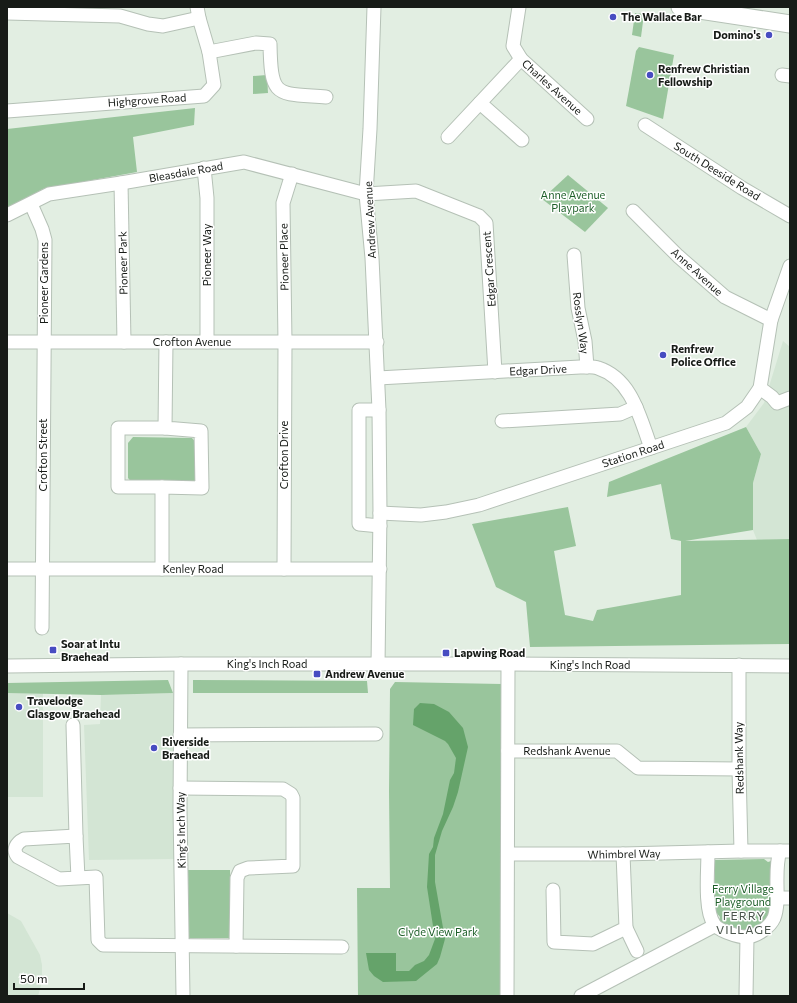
<svg xmlns="http://www.w3.org/2000/svg" width="797" height="1003" font-family="Commissioner,sans-serif">
  <style>
    .built { fill: #d3e5d4 }
    .green { fill: #99c59c }
    .water { fill: #65a36a }
    .lines { fill: none; stroke-linecap: round; stroke-linejoin: round }
    .minor-casing { stroke: #b5c1b6; stroke-width: 15 }
    .major-casing { stroke: #b5c1b6; stroke-width: 19 }
    .minor { stroke: #fff; stroke-width: 13 }
    .major { stroke: #fff; stroke-width: 17 }
    .poi-dot { fill: #474cc1; stroke: #fff; stroke-width: 1.5 }
    .labels { text-anchor: middle; stroke-width: 3; stroke-linejoin: round; paint-order: stroke }
    .poi-label { font-size: 11px; font-weight: bold; fill: #171b17; stroke: #fff; text-anchor: start }
    .street-label { font-size: 11px; fill: #171b17; stroke: #fff }
    .park-label { font-size: 11px; fill: #1e5f29; stroke: #fff }
    .neighbourhood-label { font-size: 12px; letter-spacing: 1px; fill: #4b554c; stroke: #fff }
  </style>
  <rect width="100%" height="100%" fill="#e2eee2"/>
  <g class="built">
    <polygon points="783,341 790,347 790,539 757,540 753,530 753,483 761,454 746,427 764,403"/>
    <rect x="7" y="693" width="36" height="104"/>
    <polygon points="173,693 174,859 89,860 84,725 100,724 101,695"/>
    <polygon points="7,913 21,921 40,955 42,965 42,982 38,996 7,996"/>
  </g>
  <g class="green">
    <polygon points="635,13 644,14 641,37 632,35"/>
    <polygon points="639,47 674,55 663,119 626,106 636,51"/>
    <polygon points="267,75 268,93 253,94 253,76"/>
    <polygon points="195,108 194,125 133,137 137,172 43,189 7,209 7,129"/>
    <polygon points="568,175 608,208 585,232 542,199"/>
    <polygon points="746,427 761,454 753,483 753,530 685,541 790,539 790,644 530,647 526,602 496,587 472,524 568,507 576,546 554,551 565,615 593,621 597,610 681,595 681,541 671,539 661,484 607,497 609,482"/>
    <polygon points="133,437 192,438 197,444 197,479 191,485 133,484 128,478 128,443"/>
    <polygon points="168,680 173,693 101,695 7,693 7,683"/>
    <polygon points="193,680 367,681 368,693 193,693"/>
    <polygon points="395,682 502,684 501,996 358,996 357,888 390,888 389,791 390,689"/>
    <path d="M 764,859 L 768,862 L 771,861 L 772,864 C 772,875 775,907 769,916 C 761,929 742,936 728,928 C 725,926 722,923 719,920 L 720,917 L 715,911 L 714,903 L 715,860 Z"/>
    <polygon points="188,870 230,870 231,938 189,938"/>
  </g>
  <polygon class="water" points="420,703 434,704 449,712 463,728 468,747 458,792 453,807 442,831 435,855 435,882 445,939 440,957 437,964 416,981 383,982 374,976 369,970 366,953 396,953 396,971 409,971 415,965 424,961 429,955 435,939 427,887 429,854 433,847 434,838 443,814 450,780 454,773 456,758 448,744 445,741 413,725 414,709"/>
  <g class="lines">
    <g class="minor-casing">
      <g id="minor">
        <polyline points="374,7 370,129 366,194 372,258 379,410 380,513 378,665"/>
        <polyline points="519,7 513,46 521,59 587,119"/>
        <polyline points="7,13 120,16 148,24 163,26 199,18"/>
        <path d="M 209,52 L 256,43 L 270,44 C 271,99 276,93 326,97"/>
        <polyline points="782,75 790,76"/>
        <polyline points="480,103 522,140"/>
        <polyline points="7,111 204,96 214,85 209,52 199,18 197,7"/>
        <polyline points="645,125 742,188 790,216"/>
        <polyline points="448,137 521,59"/>
        <polyline points="204,168 207,198 207,342"/>
        <polyline points="121,183 124,342"/>
        <polyline points="31,204 42,229 45,240 42,628"/>
        <polyline points="633,211 678,256 725,297 771,320"/>
        <polyline points="7,215 49,194 121,183 244,162 366,194 416,191 479,216 486,223 495,372"/>
        <polyline points="574,255 578,308 585,341 587,367"/>
        <polyline points="7,342 377,342"/>
        <path d="M 378,378 L 580,367 C 585,367 593,366 598,368 C 632,379 640,418 651,448"/>
        <polyline points="760,388 772,397 777,403 790,398"/>
        <polyline points="379,410 359,410 359,524 380,526"/>
        <polyline points="502,421 620,414 636,407"/>
        <polyline points="162,487 118,487 118,428 165,428"/>
        <polyline points="380,513 421,515 446,512 479,505 726,423 747,407 760,388 771,320 790,266"/>
        <polyline points="7,569 380,569"/>
        <polyline points="162,569 162,487 202,488 201,431 165,428 166,342"/>
        <polyline points="284,569 285,342 283,203 292,174"/>
        <polyline points="181,664 180,809 183,996"/>
        <polyline points="739,665 739,769 741,851"/>
        <polyline points="7,666 181,664 508,664 790,666"/>
        <polyline points="73,725 76,836"/>
        <polyline points="180,735 376,734"/>
        <polyline points="508,751 617,751 638,768 739,769"/>
        <polyline points="180,788 283,789 291,794 293,798 293,866 248,868 240,871 237,878 236,946"/>
        <path d="M 708,852 C 708,870 704,910 714,924 C 717,929 724,931 729,933 C 734,935 742,937 747,937 C 757,936 770,927 774,918 C 781,900 773,872 780,851"/>
        <polyline points="508,854 623,854 741,851 790,851"/>
        <path d="M 78,878 L 76,836 L 24,839 C 16,843 12,850 18,857 L 59,879 L 96,877 L 98,940 L 103,945 L 342,947"/>
        <polyline points="553,890 554,942 593,944 626,928 623,854"/>
        <polyline points="776,898 790,898"/>
        <polyline points="626,928 637,951"/>
        <polyline points="507,996 508,664"/>
        <polyline points="581,996 714,926"/>
        <polyline points="746,996 747,937"/>
      </g>
    </g>
    <g class="major-casing">
      <polyline id="major" points="680,7 790,24"/>
    </g>
    <use href="#minor" class="minor"/>
    <use href="#major" class="major"/>
  </g>
  <g class="poi-dot">
    <circle cx="613" cy="17" r="4"/>
    <circle cx="769" cy="35" r="4"/>
    <circle cx="650" cy="75" r="4"/>
    <circle cx="663" cy="355" r="4"/>
    <rect x="49" y="646" width="8" height="8" rx="2"/>
    <rect x="442" y="649" width="8" height="8" rx="2"/>
    <rect x="313" y="670" width="8" height="8" rx="2"/>
    <circle cx="19" cy="707" r="4"/>
    <circle cx="154" cy="748" r="4"/>
  </g>
  <g class="labels">
    <g class="poi-label">
      <text x="621" y="21">The Wallace Bar</text>
      <text x="761" y="39" text-anchor="end">Domino's</text>
      <text x="658" y="73">Renfrew Christian<tspan x="658" dy="13">Fellowship</tspan></text>
      <text x="671" y="353">Renfrew<tspan x="671" dy="13">Police Office</tspan></text>
      <text x="61" y="648">Soar at Intu<tspan x="61" dy="13">Braehead</tspan></text>
      <text x="454" y="657">Lapwing Road</text>
      <text x="325" y="678">Andrew Avenue</text>
      <text x="27" y="705">Travelodge<tspan x="27" dy="13">Glasgow Braehead</tspan></text>
      <text x="162" y="746">Riverside<tspan x="162" dy="13">Braehead</tspan></text>
    </g>
    <g class="street-label">
      <text transform="translate(552 87) rotate(42)" y="4">Charles Avenue</text>
      <text transform="translate(147 100) rotate(-4)" y="4">Highgrove Road</text>
      <text transform="translate(717 171) rotate(32)" y="4">South Deeside Road</text>
      <text transform="translate(186 172) rotate(-10)" y="4">Bleasdale Road</text>
      <text transform="translate(370 220) rotate(-93)" y="4">Andrew Avenue</text>
      <text transform="translate(207 255) rotate(-90)" y="4">Pioneer Way</text>
      <text transform="translate(284 257) rotate(-91)" y="4">Pioneer Place</text>
      <text transform="translate(123 263) rotate(-91)" y="4">Pioneer Park</text>
      <text transform="translate(489 269) rotate(-94)" y="4">Edgar Crescent</text>
      <text transform="translate(697 272) rotate(42)" y="4">Anne Avenue</text>
      <text transform="translate(44 283) rotate(-90)" y="4">Pioneer Gardens</text>
      <text transform="translate(581 323) rotate(82)" y="4">Rosslyn Way</text>
      <text x="192" y="346">Crofton Avenue</text>
      <text transform="translate(538 370) rotate(-3)" y="4">Edgar Drive</text>
      <text transform="translate(633 454) rotate(-18)" y="4">Station Road</text>
      <text transform="translate(43 455) rotate(-90)" y="4">Crofton Street</text>
      <text transform="translate(284 455) rotate(-90)" y="4">Crofton Drive</text>
      <text x="193" y="573">Kenley Road</text>
      <text x="267" y="668">King's Inch Road</text>
      <text x="590" y="669">King's Inch Road</text>
      <text x="567" y="755">Redshank Avenue</text>
      <text transform="translate(739 758) rotate(-91)" y="4">Redshank Way</text>
      <text transform="translate(181 830) rotate(-91)" y="4">King's Inch Way</text>
      <text transform="translate(624 854) rotate(-1)" y="4">Whimbrel Way</text>
    </g>
    <g class="park-label">
      <text x="573" y="199">Anne Avenue<tspan x="573" dy="13">Playpark</tspan></text>
      <text x="743" y="893">Ferry Village<tspan x="743" dy="13">Playground</tspan></text>
      <text x="438" y="936">Clyde View Park</text>
    </g>
    <g class="neighbourhood-label">
      <text x="744" y="920">FERRY<tspan x="744" dy="14">VILLAGE</tspan></text>
    </g>
  </g>
  <rect width="797" height="1003" fill="none" stroke="#171b17" stroke-width="16"/>
  <path d="M14 983v6h70v-6" fill="none" stroke="#171b17" stroke-width="2"/>
  <text x="20" y="983" font-size="12" fill="#171b17" stroke="#ffffff" stroke-width="3" paint-order="stroke">50 m</text>
</svg>
